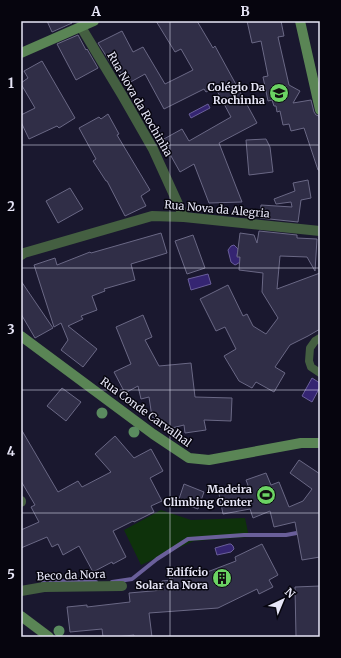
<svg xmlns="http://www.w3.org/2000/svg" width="341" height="658" font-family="Merriweather,serif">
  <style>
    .green { fill: #0e320b }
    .water { fill: #352572; stroke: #6a5f9a }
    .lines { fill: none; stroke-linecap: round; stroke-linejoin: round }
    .stream { stroke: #6a5f9a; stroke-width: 4 }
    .building { fill: #302e47; stroke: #6a6885 }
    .lane { stroke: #445f41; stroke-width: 8 }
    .street { stroke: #445f41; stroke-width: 10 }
    .secondary { stroke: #5a8555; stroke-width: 10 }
    .tree { fill: #5a8b5f }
    .grid { fill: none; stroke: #e7e6f7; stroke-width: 1; stroke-opacity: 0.55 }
    .labels { text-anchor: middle; stroke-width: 3; stroke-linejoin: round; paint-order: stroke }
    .poi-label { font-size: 11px; font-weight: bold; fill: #e7e6f7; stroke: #06050e; text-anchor: end }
    .street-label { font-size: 11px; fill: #e7e6f7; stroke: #06050e }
    .neatline { fill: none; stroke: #e7e6f7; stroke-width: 1.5 }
    .grid-label { font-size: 13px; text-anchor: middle; font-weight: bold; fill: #e7e6f7 }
  </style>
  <rect width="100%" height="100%" fill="#1a182f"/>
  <polygon class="green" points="161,510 191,520 245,518 249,537 194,541 141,565 124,530"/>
  <g class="water">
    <polygon points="208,104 210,108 191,118 189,114"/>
    <polygon points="234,245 238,249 237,256 240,257 240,262 237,264 235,265 231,262 228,250 231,246"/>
    <polygon points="208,274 211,284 191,290 188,279"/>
    <polygon points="312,378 320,383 320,387 312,402 302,396"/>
    <polygon points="229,544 231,544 233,546 234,549 231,552 217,555 215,548"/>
  </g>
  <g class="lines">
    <g class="stream">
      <polyline points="112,582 132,579 157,559 188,539 244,535 286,535 302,532"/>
      <polyline points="43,583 49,581 96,582"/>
    </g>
  </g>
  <g class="building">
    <polygon points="47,21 71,21 72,23 52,32"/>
    <polygon points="156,21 197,21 213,48 215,46 257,123 219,143 242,202 209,203 194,164 180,172 162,140 182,129 189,141 231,117 215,87 206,92 204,89 164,109 145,74 127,84 113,60 110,62 98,43 122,31 133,52 143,47 165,84 193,70 181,49 175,52"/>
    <polygon points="247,21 281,21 284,36 278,37 289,85 300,91 293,103 311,100 314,112 316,115 319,116 320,121 320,170 318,170 304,128 291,131 289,124 283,125 280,111 277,112 276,106 274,106 272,100 268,101 263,77 268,76 261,41 252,43"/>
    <polygon points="78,35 86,50 87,49 98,68 76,80 57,44"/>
    <polygon points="42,61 75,118 59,128 57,126 29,139 21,122 21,115 35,108 21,84 21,83 28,78 24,71"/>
    <polygon points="108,114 119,134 117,135 150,190 141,196 146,206 125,216 107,181 106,181 93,161 96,159 79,128 99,117 101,119"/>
    <polygon points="266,139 270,147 273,172 249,175 246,140"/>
    <polygon points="308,180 311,198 301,200 298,222 260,218 261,205 292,207 291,202 276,204 274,199 295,191 293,183"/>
    <polygon points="70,188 83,209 58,223 46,201"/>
    <polygon points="259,231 297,235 297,238 317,239 315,271 307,257 280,256 277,289 320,273 320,329 308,336 290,345 275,367 285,373 274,392 256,382 252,388 239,381 224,356 236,349 225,327 216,331 200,299 228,285 243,316 247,314 253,326 266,334 278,318 262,292 263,273 239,270 240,257 237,257 240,233 254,235 257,243"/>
    <polygon points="161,233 167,253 131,264 135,280 104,289 105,291 92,296 97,310 81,316 83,319 68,326 97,349 83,367 61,350 68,340 61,323 54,327 34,265 55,258 57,265 90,252 91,253"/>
    <polygon points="193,235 205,268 187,274 175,241"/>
    <polygon points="21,281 53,328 35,338 21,314"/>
    <polygon points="143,315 152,337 145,340 159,366 191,363 195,397 232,398 231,421 204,420 206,430 185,433 184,425 172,428 152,417 149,397 141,399 138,386 125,393 114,372 131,364 116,327"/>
    <polygon points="62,388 81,402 66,421 47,406"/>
    <polygon points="21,429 58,492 78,481 82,487 111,472 95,454 115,436 134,458 151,449 163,471 150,478 162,501 151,506 154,512 134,522 133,521 113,531 126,557 113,564 112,562 93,572 79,546 63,555 58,544 52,547 47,537 21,548 21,530 39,522 31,507 35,505 21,481"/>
    <polygon points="299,460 320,474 320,557 302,560 295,522 274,527 270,511 253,518 250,509 223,514 219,494 249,488 246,480 266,473 271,485 279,482 289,507 303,501 312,489 290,473"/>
    <polygon points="184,484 204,492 198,509 178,502"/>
    <polygon points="262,544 278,575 269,580 273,587 259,594 257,589 218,608 149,613 152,637 134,637 134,635 116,637 103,637 102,629 70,632 67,607 87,605 87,607 130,602 129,593 163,590 162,581 172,580 172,576 202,574 236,561 235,557"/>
    <polygon points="320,586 320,637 296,637 295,587"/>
  </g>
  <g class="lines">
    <polyline class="lane" points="320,338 315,341 310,348 309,361 311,367 320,373"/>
    <g class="street">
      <polyline points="81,27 122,95 153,149 184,217"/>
      <polyline points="21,255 24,253 152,216 184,217 320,231"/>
      <polyline points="21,501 21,502"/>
      <polyline points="21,591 44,587 122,586"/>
    </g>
    <g class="secondary">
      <polyline points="300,21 320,110"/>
      <polyline points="21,53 94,21"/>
      <polyline points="21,336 153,434 189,458 209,460 301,443 320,443"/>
      <polyline points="21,616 49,637"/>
    </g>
  </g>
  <g class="tree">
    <circle cx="102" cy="413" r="5.5"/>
    <circle cx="134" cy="432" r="5.5"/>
    <circle cx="59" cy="631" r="5.5"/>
  </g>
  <path class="grid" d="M 170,21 L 170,637M 21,145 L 320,145M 21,268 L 320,268M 21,390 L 320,390M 21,513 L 320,513"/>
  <defs>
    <g id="school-disc" transform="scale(1)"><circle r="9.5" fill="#6bd363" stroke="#06050e"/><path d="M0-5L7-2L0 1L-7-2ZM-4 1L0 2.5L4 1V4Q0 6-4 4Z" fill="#111"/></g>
    <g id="stadium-disc" transform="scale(1)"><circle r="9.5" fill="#6bd363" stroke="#06050e"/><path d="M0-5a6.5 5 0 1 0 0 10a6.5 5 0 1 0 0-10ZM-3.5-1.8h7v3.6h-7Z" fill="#111"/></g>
    <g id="building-disc" transform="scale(1)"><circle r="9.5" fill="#6bd363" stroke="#06050e"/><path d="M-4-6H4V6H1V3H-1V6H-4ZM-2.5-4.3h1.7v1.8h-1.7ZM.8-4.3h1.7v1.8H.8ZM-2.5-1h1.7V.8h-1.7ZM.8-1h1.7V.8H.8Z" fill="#111"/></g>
  </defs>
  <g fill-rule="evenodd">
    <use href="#school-disc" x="279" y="93"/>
    <use href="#stadium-disc" x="266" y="495"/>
    <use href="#building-disc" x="222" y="578"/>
  </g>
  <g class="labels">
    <g class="poi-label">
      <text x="265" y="91">Colégio Da<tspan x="265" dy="13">Rochinha</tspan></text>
      <text x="252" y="493">Madeira<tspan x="252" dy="13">Climbing Center</tspan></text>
      <text x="208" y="576">Edifício<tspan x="208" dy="13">Solar da Nora</tspan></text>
    </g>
    <g class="street-label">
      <text transform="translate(140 104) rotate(60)" y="4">Rua Nova da Rochinha</text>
      <text transform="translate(217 209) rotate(5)" y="4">Rua Nova da Alegria</text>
      <text transform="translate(146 412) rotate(36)" y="4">Rua Conde Carvalhal</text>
      <text transform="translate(71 575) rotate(-2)" y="4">Beco da Nora</text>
    </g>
  </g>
  <rect width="341" height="658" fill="none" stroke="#06050e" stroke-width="44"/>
  <g transform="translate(283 600) rotate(44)" stroke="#06050e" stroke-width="3" paint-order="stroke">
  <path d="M0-3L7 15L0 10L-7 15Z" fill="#e7e6f7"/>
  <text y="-6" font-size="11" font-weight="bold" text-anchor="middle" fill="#e7e6f7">N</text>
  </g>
  <rect x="22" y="22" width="297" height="614" class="neatline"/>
  <g class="grid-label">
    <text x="96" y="16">A</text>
    <text x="245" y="16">B</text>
    <text x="11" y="88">1</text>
    <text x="11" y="211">2</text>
    <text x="11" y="334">3</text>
    <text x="11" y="456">4</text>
    <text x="11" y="579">5</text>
  </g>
</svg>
